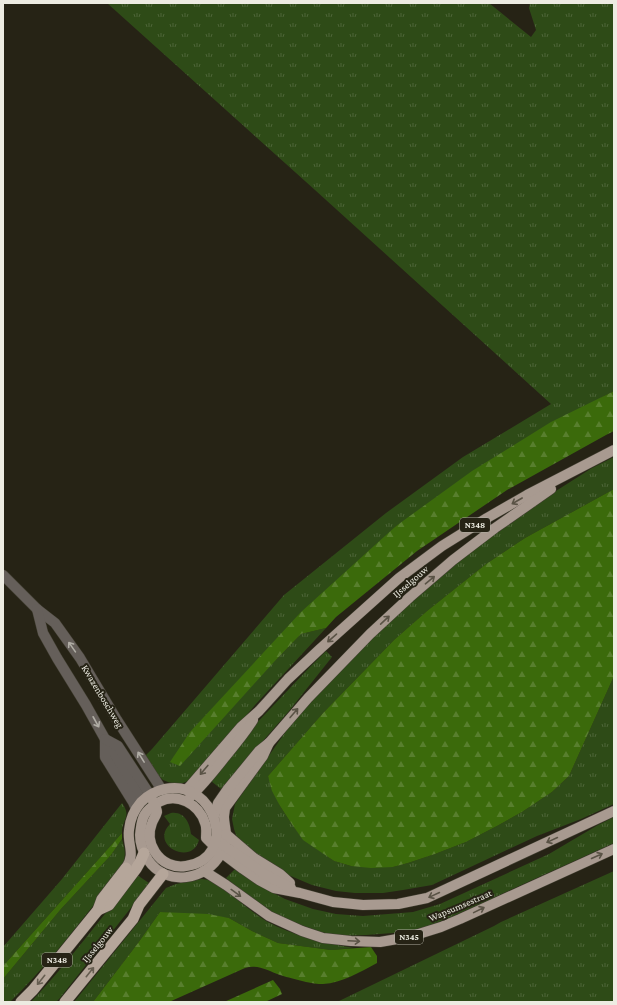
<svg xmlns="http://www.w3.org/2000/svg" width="617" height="1005" font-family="'Crimson Pro',serif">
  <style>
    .grass { fill: url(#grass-tufts) }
    .forest { fill: url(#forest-firs) }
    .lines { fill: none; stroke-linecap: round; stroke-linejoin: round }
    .tertiary-casing { stroke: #423f32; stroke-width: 11 }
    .primary-casing { stroke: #423f32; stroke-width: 11 }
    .trunk-casing { stroke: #423f32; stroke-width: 12 }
    .tertiary { stroke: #655f5a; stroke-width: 10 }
    .primary { stroke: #a89a90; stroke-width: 10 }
    .trunk { stroke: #b5a69a; stroke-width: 11 }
    .oneway { stroke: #5a5346 }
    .oneway2 { stroke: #b0ada5 }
    .oneway3 { stroke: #665e51 }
    .labels { text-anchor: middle; stroke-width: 4; stroke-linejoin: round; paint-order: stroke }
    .shield { fill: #262315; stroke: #b1b0a4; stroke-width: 1 }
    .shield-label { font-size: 9px; font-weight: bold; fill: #edece2 }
    .street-label { font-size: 10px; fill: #edece2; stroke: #262315 }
  </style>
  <defs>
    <pattern id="grass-tufts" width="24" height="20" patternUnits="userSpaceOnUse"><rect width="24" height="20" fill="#2e4b17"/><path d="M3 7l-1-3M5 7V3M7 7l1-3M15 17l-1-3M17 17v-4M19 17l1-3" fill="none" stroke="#4d6538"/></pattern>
    <pattern id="forest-firs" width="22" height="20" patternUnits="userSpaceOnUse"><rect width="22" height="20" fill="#3b6a0b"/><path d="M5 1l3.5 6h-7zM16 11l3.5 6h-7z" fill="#587f2e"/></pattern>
  </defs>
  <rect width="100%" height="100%" fill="#262315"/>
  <g class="grass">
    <polygon points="107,3 489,3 531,37 536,30 529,8 530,3 614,3 614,391 604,396 396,526 273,663 301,634 326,628 255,705 205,765 191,780 183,783 176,784 168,782 163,780 152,769 145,756 152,749 284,595 386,513 463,457 551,404 315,190"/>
    <polygon points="614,457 614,489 525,538 486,564 427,611 394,640 323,713 268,776 280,806 291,823 303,839 334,861 351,866 393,867 408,863 435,854 466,842 497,826 522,812 552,792 569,776 614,676 614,804 581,819 537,836 432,885 403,890 383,893 355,893 336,891 312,885 286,874 257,856 237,838 234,829 232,819 235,804 296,717 346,660 458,559 523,512 592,468"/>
    <polygon points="326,651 332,657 289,711 221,789 211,781 248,732 309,668"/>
    <path d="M 122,803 C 132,817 122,819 122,833 L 3,966 L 3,947 L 62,879 Z"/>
    <path d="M 171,813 C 184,811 190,823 191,834 L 199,840 C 192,867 149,845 170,824 L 164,816 Z"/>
    <polygon points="614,817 614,843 451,917 423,928 393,933 366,935 340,936 321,932 284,919 255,902 226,878 235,869 262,887 285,899 313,909 336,914 363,916 413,912 440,904 549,854 598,825"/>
    <path d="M 122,839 C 124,846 126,853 124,860 C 121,871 104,892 97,901 C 69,936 42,971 10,1002 L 3,1002 L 3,979 L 61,909 L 111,855 Z"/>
    <polygon points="614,871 614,1002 337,1002 494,926 501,922"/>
    <path d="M 137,875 L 149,883 L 130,909 L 60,998 L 56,1002 L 31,1002 C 69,962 101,917 137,875 Z"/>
    <path d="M 202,879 L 209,880 L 217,883 C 233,896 249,910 266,921 C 293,936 324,943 354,948 L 331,950 L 278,943 L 252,931 L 229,918 L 160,912 L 138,943 L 93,1002 L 74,1002 L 166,888 L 176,884 Z"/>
  </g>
  <g class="forest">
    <polygon points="614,391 614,431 606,435 507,490 417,551 336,617 326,628 301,634 273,663 180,766 170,762 190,732 301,612 396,526 472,471 551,422"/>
    <polygon points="614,489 614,676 569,776 552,792 522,812 497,826 466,842 435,854 408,863 393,867 371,868 351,866 334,861 303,840 291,823 280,806 272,791 268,776 323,713 394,640 427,611 486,564 525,538"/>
    <polygon points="122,833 122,839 111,855 61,909 3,979 3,966"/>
    <path d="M 160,912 L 208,914 L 229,918 L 252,931 L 278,943 L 331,950 L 371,947 L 377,956 L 377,963 C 360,972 342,983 323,984 C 314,985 290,978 280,975 C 268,971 258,964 245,968 L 169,1002 L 93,1002 L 138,943 Z"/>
    <polygon points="273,980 280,989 282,994 265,1002 224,1002"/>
  </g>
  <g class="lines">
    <g class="tertiary-casing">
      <g id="tertiary">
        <polyline points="3,575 37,609 55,623 80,658 117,720 162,790"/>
        <polyline points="37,609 43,633 57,658 86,705 105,739 142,801"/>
        <polyline points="105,739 105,757 133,802 136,809"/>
        <polyline points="105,739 118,746 150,795"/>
      </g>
    </g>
    <g class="primary-casing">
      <g id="primary">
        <path d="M 269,743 L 263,756 L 225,808 C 225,811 224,814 224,817 C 224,823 226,829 226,835 C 226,841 224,848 221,853 C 207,881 166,887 148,860 C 143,852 140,845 140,835 C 141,827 141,820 145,814 C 148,809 154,805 159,802 C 177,792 199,804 205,823 C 207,827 206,833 206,838 L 218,850 L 243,869 L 259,880 L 274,888 L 300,893 L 333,902 L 363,905 L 398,904 L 427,898 L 614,811"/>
        <polyline points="186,790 190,786 241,727 259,711 288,679 321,648 399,578 442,546 487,518 527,495 614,450"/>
        <path d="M 190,797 C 203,785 214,771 225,757 C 235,745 245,733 253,720"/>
        <polyline points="214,816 218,803 227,790 259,751 269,743 308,698 370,634 410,597 453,560 495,528 551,489"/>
        <polyline points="226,834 254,858 280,874 290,883"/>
        <polyline points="219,842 266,875 291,888"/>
        <path d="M 126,868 C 136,853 127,845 129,830 C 130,819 134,810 141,802 C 147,796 156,791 165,789 C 215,778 240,858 186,866 C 174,868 162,863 155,852 C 149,843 148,833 152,823 C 153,820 156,816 157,812 C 157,807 152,800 150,795"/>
        <polyline points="204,871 226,885 269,916 302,931 323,938 351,941 380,942 409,937 441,927 460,919 614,849"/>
      </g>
    </g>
    <g class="trunk-casing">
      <g id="trunk">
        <polyline points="98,910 109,905 136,869 140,862 144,853"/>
        <polyline points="21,1002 33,990 98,910 102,899 126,868"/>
        <polyline points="65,1002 133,919 139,905 163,874"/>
      </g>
    </g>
    <use href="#tertiary" class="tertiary"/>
    <use href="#primary" class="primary"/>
    <use href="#trunk" class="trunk"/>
  </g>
  <defs><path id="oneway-shaft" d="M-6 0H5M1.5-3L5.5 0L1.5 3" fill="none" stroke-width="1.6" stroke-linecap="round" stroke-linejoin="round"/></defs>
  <g class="oneway">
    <use href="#oneway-shaft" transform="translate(517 501) rotate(150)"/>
    <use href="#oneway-shaft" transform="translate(430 580) rotate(-40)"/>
    <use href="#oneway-shaft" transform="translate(385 620) rotate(-43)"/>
    <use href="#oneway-shaft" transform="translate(332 638) rotate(139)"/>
    <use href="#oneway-shaft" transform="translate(294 713) rotate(-49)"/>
    <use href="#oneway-shaft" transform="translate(204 770) rotate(130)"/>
    <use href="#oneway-shaft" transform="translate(552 840) rotate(155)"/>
    <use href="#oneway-shaft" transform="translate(597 856) rotate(-24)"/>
    <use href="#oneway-shaft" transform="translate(236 893) rotate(36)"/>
    <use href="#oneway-shaft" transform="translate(434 895) rotate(155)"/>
    <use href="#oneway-shaft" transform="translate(479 910) rotate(-26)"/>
    <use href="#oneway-shaft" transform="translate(354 941) rotate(3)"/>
  </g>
  <g class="oneway2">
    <use href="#oneway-shaft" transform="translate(72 647) rotate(-125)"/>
    <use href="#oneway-shaft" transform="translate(96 722) rotate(61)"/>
    <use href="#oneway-shaft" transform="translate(141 757) rotate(-122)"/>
  </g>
  <g class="oneway3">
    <use href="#oneway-shaft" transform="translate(90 972) rotate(-51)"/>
    <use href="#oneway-shaft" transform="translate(41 980) rotate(129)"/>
  </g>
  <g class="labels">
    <g class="shield">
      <rect x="460" y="518" width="30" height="14" rx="3"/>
      <rect x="395" y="930" width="28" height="14" rx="3"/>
      <rect x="42" y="953" width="30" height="14" rx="3"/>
    </g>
    <g class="shield-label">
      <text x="475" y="528">N348</text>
      <text x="409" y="940">N345</text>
      <text x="57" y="963">N348</text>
    </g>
    <g class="street-label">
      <text transform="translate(410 581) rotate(-41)" y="4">IJsselgouw</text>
      <text transform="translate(103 696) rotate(59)" y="4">Kwazenboschweg</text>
      <text transform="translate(460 905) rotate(-23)" y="4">Wapsumsestraat</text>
      <text transform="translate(97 944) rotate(-51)" y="4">IJsselgouw</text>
    </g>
  </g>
  <rect width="617" height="1005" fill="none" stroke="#edece2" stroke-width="8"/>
</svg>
